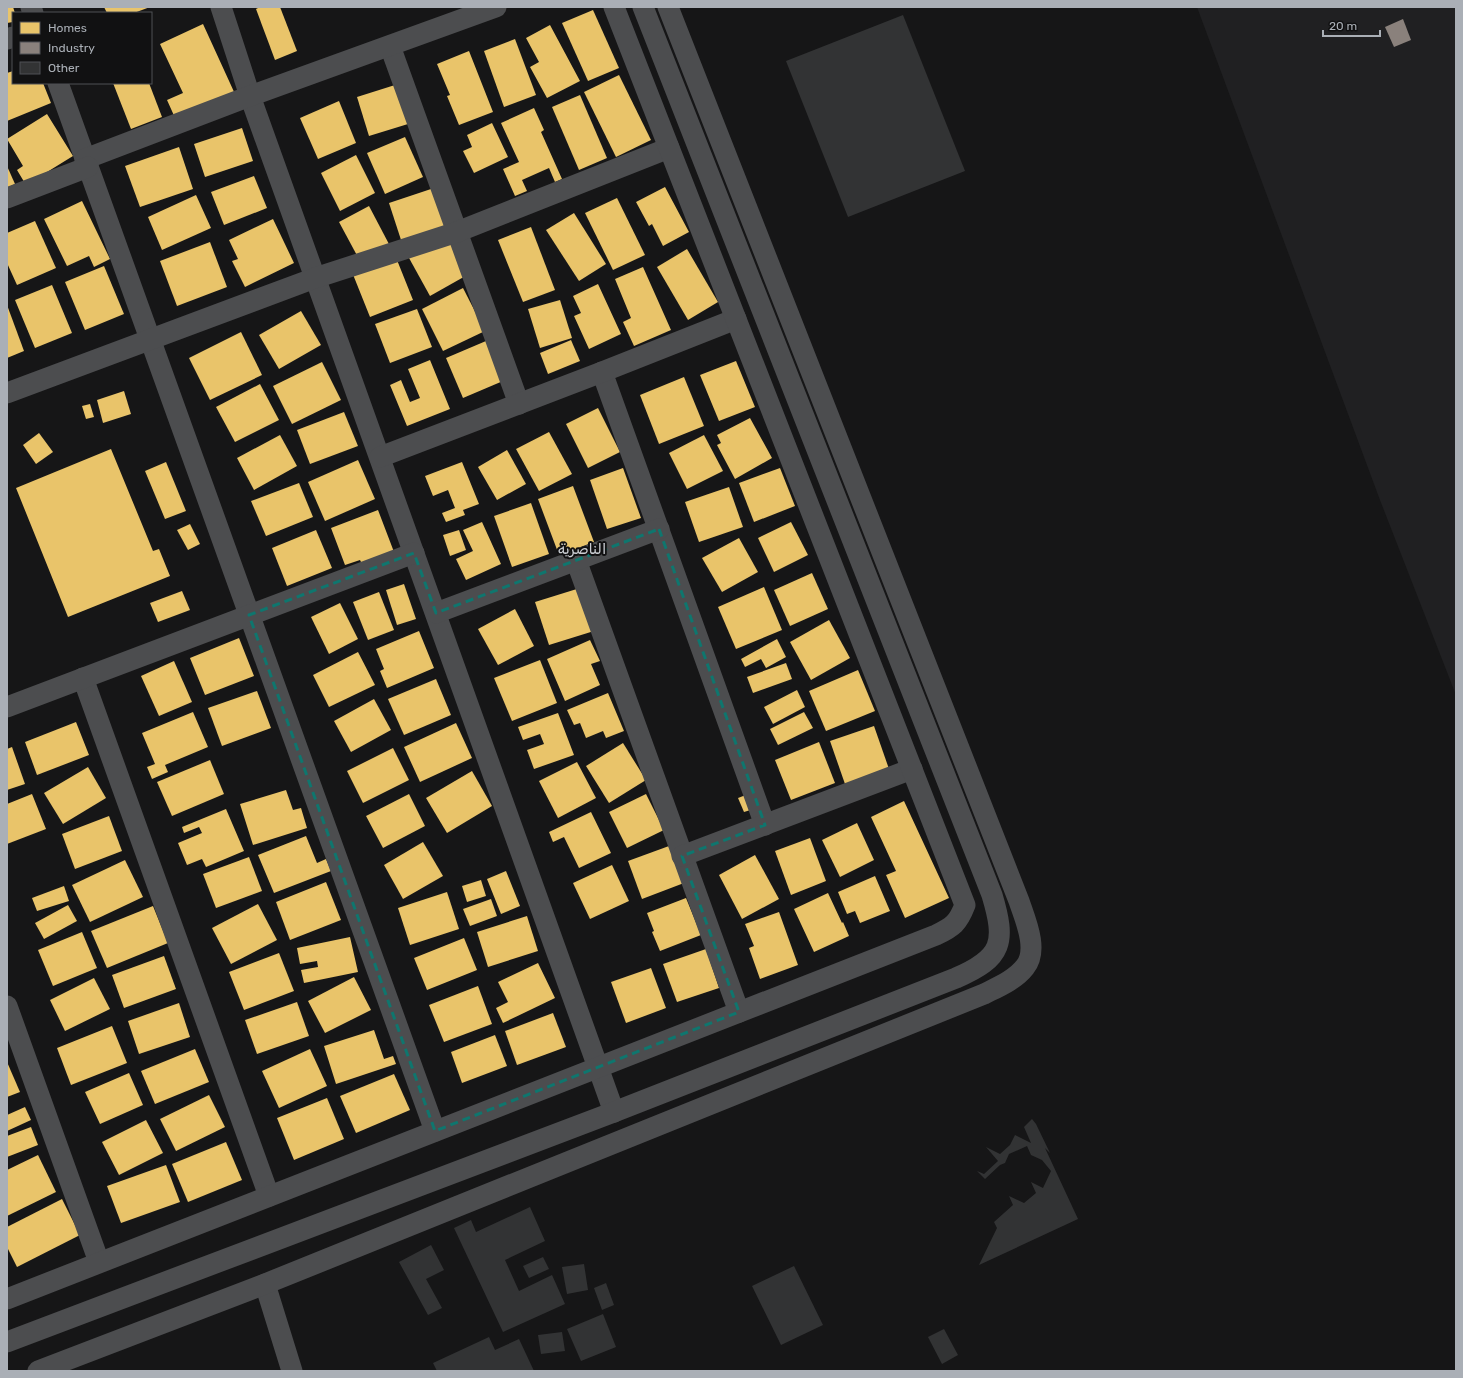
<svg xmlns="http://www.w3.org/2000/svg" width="1463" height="1378" font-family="Rubik,'Noto Sans Arabic',sans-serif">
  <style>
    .built { fill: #202022 }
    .homes { fill: #e9c46a }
    .industry { fill: #8a817c }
    .building { fill: #323334 }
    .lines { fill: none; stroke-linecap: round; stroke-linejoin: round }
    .minor { stroke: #4c4d4f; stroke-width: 21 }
    .marked { fill: none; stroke: #0f766e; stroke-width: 3; stroke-dasharray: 8 5; stroke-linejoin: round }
    .labels { text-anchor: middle; stroke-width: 4; stroke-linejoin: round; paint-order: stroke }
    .neighbourhood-label { font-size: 15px; fill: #cacdd2; stroke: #111112 }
  </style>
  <rect width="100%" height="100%" fill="#161617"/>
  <polygon class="built" points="1197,7 1456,7 1456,695 1380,500"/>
  <g class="homes">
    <polygon points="7,7 13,7 15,13 13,13 13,22 7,23"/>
    <polygon points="104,7 150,7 134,13 107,13"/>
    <polygon points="260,7 280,7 297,51 275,60 256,9"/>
    <polygon points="593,10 619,68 588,81 562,23"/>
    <polygon points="203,24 235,94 176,120 167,100 183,93 160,44"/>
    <polygon points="550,25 580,81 547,98 530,67 539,62 526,38"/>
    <polygon points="515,39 536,95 504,107 484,51"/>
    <polygon points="469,51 493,112 459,125 447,96 450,95 437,64"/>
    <polygon points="13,71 13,83 43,83 51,103 7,121 7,73"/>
    <polygon points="619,75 651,140 616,157 584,92"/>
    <polygon points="113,83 149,83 162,117 131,129"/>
    <polygon points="395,85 408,124 369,136 357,97"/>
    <polygon points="580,95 607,158 579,170 552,107"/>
    <polygon points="339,101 356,143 318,159 300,118"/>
    <polygon points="534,108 544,130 541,132 562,179 555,182 549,168 522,180 527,191 515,196 503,169 519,162 501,123"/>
    <polygon points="47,114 73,156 26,185 17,170 23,166 7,139"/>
    <polygon points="492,123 508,157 474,173 463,151 472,147 467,135"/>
    <polygon points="242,128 253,161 205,177 194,144"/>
    <polygon points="405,137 423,177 385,194 367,153"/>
    <polygon points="179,147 193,189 140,207 125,166"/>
    <polygon points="356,155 375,193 340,211 321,173"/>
    <polygon points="7,166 15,184 7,188"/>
    <polygon points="254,176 267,208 224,225 211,192"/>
    <polygon points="665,187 689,232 663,246 652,224 649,226 636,202"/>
    <polygon points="434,188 447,228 402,243 389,203"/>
    <polygon points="196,195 211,228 162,250 148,217"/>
    <polygon points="617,198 645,255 613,270 585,213"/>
    <polygon points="82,201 110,259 94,267 89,256 67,266 44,219"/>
    <polygon points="369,206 390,246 360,261 339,222"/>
    <polygon points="574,213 606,264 579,281 546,230"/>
    <polygon points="273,219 294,263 245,287 232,261 238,259 229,240"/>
    <polygon points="35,221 56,268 17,285 7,263 7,233"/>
    <polygon points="531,227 555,290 523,302 498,240"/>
    <polygon points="448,236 469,274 430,296 409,258"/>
    <polygon points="210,242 227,287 177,306 160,261"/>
    <polygon points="687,249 718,302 688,320 657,267"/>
    <polygon points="395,255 413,300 370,317 352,272"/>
    <polygon points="104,266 124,314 85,330 65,282"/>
    <polygon points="643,267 671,330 634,346 623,322 631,318 615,279"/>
    <polygon points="598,284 621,334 589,349 574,316 581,313 573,296"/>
    <polygon points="52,285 72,333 35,348 15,300"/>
    <polygon points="463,288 485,331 443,351 422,309"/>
    <polygon points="560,300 572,338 540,348 528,309"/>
    <polygon points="7,305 24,351 7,358"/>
    <polygon points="417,309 432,347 390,363 375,324"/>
    <polygon points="301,311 321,345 279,369 259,335"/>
    <polygon points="241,332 262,375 210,400 189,358"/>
    <polygon points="571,340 580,361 548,374 540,353"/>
    <polygon points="486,341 503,381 463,398 446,358"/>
    <polygon points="430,360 450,409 407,426 390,385 401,380 410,402 420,398 408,369"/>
    <polygon points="736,361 755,407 719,421 700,375"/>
    <polygon points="322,362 341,400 292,424 273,386"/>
    <polygon points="684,377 704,426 659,444 640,395"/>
    <polygon points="260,384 279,420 235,442 216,407"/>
    <polygon points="124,391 131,414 103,423 97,400"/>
    <polygon points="90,404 94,417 86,419 82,406"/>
    <polygon points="598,408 620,452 588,468 566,424"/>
    <polygon points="344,412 358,446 310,464 297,430"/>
    <polygon points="750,418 772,458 735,479 717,445 721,443 717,435"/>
    <polygon points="549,432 572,474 539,491 516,449"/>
    <polygon points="39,433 53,452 36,464 23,445"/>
    <polygon points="280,435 297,466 254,490 237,458"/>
    <polygon points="704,435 723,471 687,489 669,453"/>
    <polygon points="111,449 153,551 159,549 170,576 68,617 16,488"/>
    <polygon points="507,450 526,484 497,500 478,467"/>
    <polygon points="358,460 375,499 325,521 308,482"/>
    <polygon points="166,462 186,511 165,519 145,471"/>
    <polygon points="462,462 479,504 463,510 465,515 446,522 442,513 455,508 448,490 433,496 425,476"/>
    <polygon points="623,468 641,518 607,529 590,480"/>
    <polygon points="780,468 795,506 754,522 739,483"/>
    <polygon points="299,483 313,517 266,536 251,501"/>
    <polygon points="573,486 594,542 559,555 538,499"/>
    <polygon points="729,487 743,527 699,542 685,502"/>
    <polygon points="531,503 549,554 512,567 494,516"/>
    <polygon points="378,510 394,552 362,564 360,560 345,565 331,528"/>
    <polygon points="482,522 501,564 466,580 456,559 473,551 463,530"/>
    <polygon points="791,522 808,555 774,572 758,538"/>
    <polygon points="190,524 200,544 188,550 177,530"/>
    <polygon points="316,530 332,568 287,586 272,548"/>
    <polygon points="459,530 466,550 450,556 443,535"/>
    <polygon points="739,538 758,572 722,592 702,558"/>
    <polygon points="812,573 828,609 790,626 774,590"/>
    <polygon points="404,584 416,619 397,625 386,590"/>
    <polygon points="764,587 782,630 736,649 718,607"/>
    <polygon points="580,588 594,631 549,645 535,602"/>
    <polygon points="182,591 190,610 158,622 150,603"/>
    <polygon points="379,592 394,630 368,640 353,602"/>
    <polygon points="340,603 358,639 329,654 311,617"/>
    <polygon points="515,609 534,646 498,665 478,629"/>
    <polygon points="829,620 850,658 811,680 790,642"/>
    <polygon points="419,631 434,668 387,688 380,671 384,669 376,649"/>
    <polygon points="239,638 254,676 205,695 190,658"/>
    <polygon points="777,639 786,657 766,668 761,659 745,667 741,659"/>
    <polygon points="590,640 600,661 591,664 600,685 565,701 547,659"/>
    <polygon points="358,652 375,685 329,707 313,675"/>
    <polygon points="540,660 557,703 512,721 494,678"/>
    <polygon points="174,661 192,702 159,716 141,676"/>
    <polygon points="786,663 792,679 753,693 747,677"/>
    <polygon points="858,670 875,711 826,731 809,691"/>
    <polygon points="436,679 451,715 404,735 388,699"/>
    <polygon points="797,690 805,707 773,724 764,707"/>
    <polygon points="257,691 271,728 222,746 208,708"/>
    <polygon points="608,693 624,731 606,738 603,731 586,738 580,723 574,725 567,710"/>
    <polygon points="374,699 391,730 351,752 334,721"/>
    <polygon points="193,712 208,747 165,765 168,772 152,779 147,767 155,764 142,733"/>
    <polygon points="804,712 813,728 778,745 770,729"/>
    <polygon points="558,713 574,755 534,769 527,750 544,744 540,734 523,740 518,727"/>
    <polygon points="76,722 89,755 37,775 25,742"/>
    <polygon points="456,723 472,758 420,782 404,747"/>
    <polygon points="874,726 889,769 845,784 830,741"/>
    <polygon points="819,742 835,783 791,800 775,760"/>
    <polygon points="623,743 646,780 609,803 586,766"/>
    <polygon points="12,747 25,784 7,790 7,749"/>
    <polygon points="393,748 409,780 363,803 347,771"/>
    <polygon points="210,760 224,794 172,816 157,782"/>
    <polygon points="577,762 596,798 558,818 539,781"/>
    <polygon points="88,767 106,798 63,824 44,793"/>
    <polygon points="472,771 492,806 447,833 426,798"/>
    <polygon points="286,790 293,810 301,808 307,828 253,845 240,804"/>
    <polygon points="751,793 757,808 744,812 738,798"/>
    <polygon points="32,794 46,829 7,844 7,804"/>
    <polygon points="409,794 425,826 383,848 366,816"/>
    <polygon points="646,794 664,830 627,848 609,812"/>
    <polygon points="904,801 949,898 905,918 886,875 896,871 871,817"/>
    <polygon points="226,809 244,851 206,867 202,859 187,865 178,843 202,833 199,827 184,833 182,827"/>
    <polygon points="591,812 611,853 579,868 564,837 553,842 549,832"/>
    <polygon points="109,816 122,851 75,869 62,834"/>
    <polygon points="857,823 874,860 840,877 822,840"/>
    <polygon points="306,836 317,863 326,859 331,871 274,893 258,855"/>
    <polygon points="810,838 826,881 791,895 775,851"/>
    <polygon points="423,842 443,876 403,899 384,865"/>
    <polygon points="669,846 684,883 642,899 628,861"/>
    <polygon points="755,855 779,899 742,919 719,875"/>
    <polygon points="249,857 262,891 216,908 203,874"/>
    <polygon points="125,860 143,897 90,922 72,885"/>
    <polygon points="612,865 629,901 590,919 573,883"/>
    <polygon points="506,871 520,906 501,914 487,879"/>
    <polygon points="875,876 890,911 860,923 855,911 847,914 838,892"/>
    <polygon points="481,880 486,896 467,902 462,886"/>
    <polygon points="326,882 341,920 290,940 276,902"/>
    <polygon points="64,886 69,901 37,911 32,898"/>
    <polygon points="447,892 459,929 410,945 398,908"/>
    <polygon points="828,893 842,923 843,922 849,936 814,952 794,909"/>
    <polygon points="686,898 701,935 660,951 652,932 654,931 647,913"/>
    <polygon points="491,899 497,916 470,926 463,909"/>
    <polygon points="258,904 277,940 231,964 212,928"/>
    <polygon points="68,905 77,921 44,939 35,923"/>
    <polygon points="153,906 168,943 107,968 91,931"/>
    <polygon points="779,912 798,965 760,979 749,948 754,946 745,924"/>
    <polygon points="527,916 538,951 488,967 477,932"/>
    <polygon points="82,932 97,968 53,986 38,950"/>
    <polygon points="350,937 358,972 304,983 301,970 318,967 317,961 300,964 297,948"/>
    <polygon points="464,938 477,970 427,990 414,958"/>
    <polygon points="706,949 719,988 677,1002 663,964"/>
    <polygon points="279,953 294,991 244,1010 229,972"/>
    <polygon points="164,956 176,989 124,1008 112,975"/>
    <polygon points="538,963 555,998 503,1023 496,1008 508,1002 498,982"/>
    <polygon points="651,968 666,1008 626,1023 611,982"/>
    <polygon points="354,977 371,1010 325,1033 308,1001"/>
    <polygon points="94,978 110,1009 65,1031 50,1000"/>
    <polygon points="478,986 492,1024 444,1042 429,1005"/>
    <polygon points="297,1002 309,1036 257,1054 245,1020"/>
    <polygon points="179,1003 190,1037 139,1054 128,1021"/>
    <polygon points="553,1013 566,1047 517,1065 505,1031"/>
    <polygon points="112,1026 127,1063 71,1085 57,1048"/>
    <polygon points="374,1030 384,1059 393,1056 396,1064 336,1084 324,1046"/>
    <polygon points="495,1035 507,1066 462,1083 451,1052"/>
    <polygon points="195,1049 209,1082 155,1104 141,1071"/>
    <polygon points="310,1049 327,1086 279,1108 262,1071"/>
    <polygon points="7,1062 20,1092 7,1097"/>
    <polygon points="129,1073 143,1105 100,1124 85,1092"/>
    <polygon points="394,1074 410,1110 356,1133 340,1096"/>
    <polygon points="209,1095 225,1127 176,1151 160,1119"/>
    <polygon points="327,1098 344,1139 294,1160 277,1118"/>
    <polygon points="25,1107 31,1120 7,1131 7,1115"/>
    <polygon points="146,1120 163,1153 119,1175 102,1142"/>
    <polygon points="31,1127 38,1145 7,1157 7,1136"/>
    <polygon points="226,1142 242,1180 188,1202 172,1164"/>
    <polygon points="38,1155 56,1192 7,1216 7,1170"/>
    <polygon points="166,1165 180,1202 121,1223 107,1186"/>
    <polygon points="62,1199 80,1235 17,1267 7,1247 7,1227"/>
  </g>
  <polygon class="industry" points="1403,19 1411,40 1394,47 1385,27"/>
  <g class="building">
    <polygon points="903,15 965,171 848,217 786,61"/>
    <polygon points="1032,1119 1036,1124 1050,1153 1045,1148 1078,1219 979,1265 997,1228 994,1222 1013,1205 1009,1196 1024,1203 1036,1193 1031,1182 1043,1188 1051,1171 1042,1160 1031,1155 1027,1146 1009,1154 1005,1163 1000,1165 985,1179 977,1171 984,1174 998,1161 986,1147 1000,1154 1010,1145 1015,1135 1031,1143 1024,1127"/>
    <polygon points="530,1207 545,1241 505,1260 519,1291 552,1275 565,1304 503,1332 454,1228 471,1220 476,1232"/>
    <polygon points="431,1245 444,1270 426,1279 442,1308 428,1315 399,1262"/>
    <polygon points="543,1257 549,1269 529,1278 523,1266"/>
    <polygon points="584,1264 588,1290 567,1294 562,1267"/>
    <polygon points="794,1266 823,1325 781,1345 752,1286"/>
    <polygon points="606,1283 614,1305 602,1310 594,1288"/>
    <polygon points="603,1314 616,1347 581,1361 567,1329"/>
    <polygon points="944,1329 958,1355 942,1364 928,1337"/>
    <polygon points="562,1332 565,1351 541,1354 538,1335"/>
    <polygon points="489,1337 495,1350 519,1339 534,1371 437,1371 433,1363"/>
  </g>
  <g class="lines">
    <g class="minor">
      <polyline points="31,7 33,13"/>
      <polyline points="221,7 250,96 614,1112"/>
      <polyline points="7,39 13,37"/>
      <polyline points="390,46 519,404"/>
      <polyline points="58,83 435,1131"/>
      <polyline points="85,159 250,96 496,7"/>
      <polyline points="7,198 88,167"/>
      <polyline points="602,372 765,825"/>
      <polyline points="7,393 315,278 457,232 669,148"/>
      <polyline points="380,457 602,372 736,319"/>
      <polyline points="576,560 739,1012"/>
      <polyline points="436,613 659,529"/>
      <polyline points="83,678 269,1196"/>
      <polyline points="7,707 414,553"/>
      <polyline points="682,856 912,769"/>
      <polyline points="7,1006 99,1262"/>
      <polyline points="265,1284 292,1371"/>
      <path d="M 7,1299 L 936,935 C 953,927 958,923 965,905 L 614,7"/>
      <path d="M 7,1342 L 614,1112 L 956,978 C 1003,958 1006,942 992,895 L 643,7"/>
      <path d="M 38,1371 L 265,1284 L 984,994 C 998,987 1015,980 1025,967 C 1039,950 1025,919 1019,901 L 668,7"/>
    </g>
  </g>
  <path class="marked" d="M 659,529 L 765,825 L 682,856 L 739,1012 L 435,1131 L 249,615 L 414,553 L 436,613 Z"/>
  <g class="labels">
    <g class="neighbourhood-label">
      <text x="582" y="554">الناصرية</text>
    </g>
  </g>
  <rect width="1463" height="1378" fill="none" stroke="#aaafb6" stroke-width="16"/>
  <rect x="12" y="12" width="140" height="72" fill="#111112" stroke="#4e5054"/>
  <rect x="20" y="22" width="20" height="12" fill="#e9c46a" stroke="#4e5054"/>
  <text x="48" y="32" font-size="12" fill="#aaafb6">Homes</text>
  <rect x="20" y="42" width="20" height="12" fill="#8a817c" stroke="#4e5054"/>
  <text x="48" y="52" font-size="12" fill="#aaafb6">Industry</text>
  <rect x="20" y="62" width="20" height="12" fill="#323334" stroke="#4e5054"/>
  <text x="48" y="72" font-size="12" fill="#aaafb6">Other</text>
  <path d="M1323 30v6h57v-6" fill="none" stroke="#aaafb6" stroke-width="2"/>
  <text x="1329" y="30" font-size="12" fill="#aaafb6" stroke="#111112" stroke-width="3" paint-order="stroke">20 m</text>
</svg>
